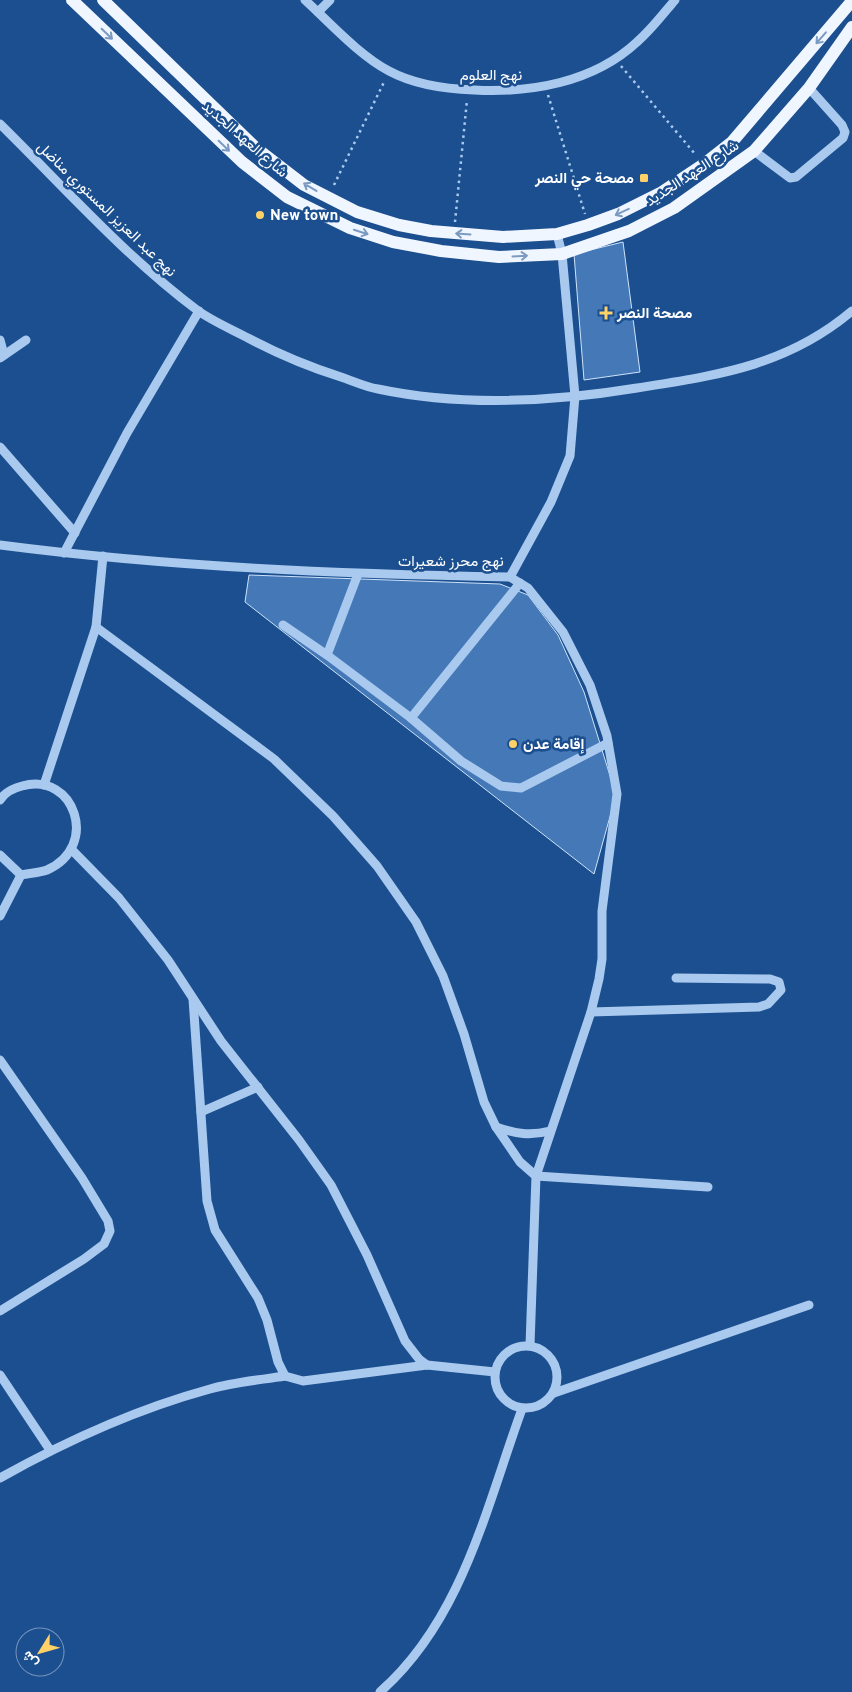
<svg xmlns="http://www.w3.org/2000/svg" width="852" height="1692" font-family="Overpass,Vazirmatn,sans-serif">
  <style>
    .building { fill: #4478b7; stroke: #cfe3fa }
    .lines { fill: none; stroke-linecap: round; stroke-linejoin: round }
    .path { stroke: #a9c9ee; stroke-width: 2.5; stroke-dasharray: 2.5 4; stroke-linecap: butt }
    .minor { stroke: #a9c9ee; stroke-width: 9 }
    .major { stroke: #f0f6ff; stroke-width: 12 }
    .oneway { stroke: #7b9ac1 }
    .poi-dot { fill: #ffd166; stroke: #1b4f8f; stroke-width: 2 }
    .labels { text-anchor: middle; stroke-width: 5; stroke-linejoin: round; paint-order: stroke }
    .street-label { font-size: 15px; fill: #fff; stroke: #1b4f8f }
    .poi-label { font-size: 15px; font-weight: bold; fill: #fff; stroke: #1b4f8f; text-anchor: start }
  </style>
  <rect width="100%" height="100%" fill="#1b4f8f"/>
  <g class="building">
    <polygon points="623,242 640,372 584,380 574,254"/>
    <polygon points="249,575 500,584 528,595 558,635 584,692 616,795 594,874 245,602"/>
  </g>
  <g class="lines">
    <g class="path">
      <polyline points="621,66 695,154"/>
      <polyline points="548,95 585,214"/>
      <polyline points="334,185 385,80"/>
      <polyline points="455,222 467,100"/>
    </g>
    <g class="minor">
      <path d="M 305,0 C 330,23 360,56 389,71 C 415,85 445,89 474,90 C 530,93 593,83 637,42 C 651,30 663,14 675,0"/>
      <polyline points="318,12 330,0"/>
      <path d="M 0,124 C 64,187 125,256 197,310 C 212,321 231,329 248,338 C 280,355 306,366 341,377 C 353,381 365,387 378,389 C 463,407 552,402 637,388 C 718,375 787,366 852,311"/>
      <polyline points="754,151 790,178 796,177 843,138 845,132 842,125 809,88"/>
      <polyline points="0,340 4,355"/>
      <polyline points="0,358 26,340"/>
      <polyline points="0,447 75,533"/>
      <path d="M 0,545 C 169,567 340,574 510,577 L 551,502 L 570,456 L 575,396 L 562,254 L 557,234"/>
      <polyline points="64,553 127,433 199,311"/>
      <polyline points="510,577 528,588 563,632 590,685 607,736 617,794 602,911 602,959 599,979 591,1012 536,1176 530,1345"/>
      <polyline points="283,625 327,655 411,718 461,761 501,786 521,788 608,743"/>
      <polyline points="96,627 274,759 333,816 377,866 416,922 443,976 464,1034 484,1102 496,1127 520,1162 536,1176 708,1187"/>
      <polyline points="327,655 358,574"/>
      <polyline points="411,718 520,583"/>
      <polyline points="44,785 96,627 103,556"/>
      <path d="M 0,800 C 5,792 14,788 22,786 C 75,771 100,847 47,870 C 39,873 29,873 21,875 L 0,855"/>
      <polyline points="72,850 119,898 168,960 221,1041 299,1140 331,1185 367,1255 405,1341 419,1359 427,1365"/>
      <polyline points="0,916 21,875"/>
      <polyline points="193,999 207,1201 215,1230 258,1298 267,1320 278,1362 285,1376 303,1381 427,1365 495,1372"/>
      <polyline points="591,1012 759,1007 768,1004 781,990 779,982 770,979 676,978"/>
      <polyline points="0,1060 82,1178 108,1221 110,1231 104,1244 84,1259 0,1311"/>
      <polyline points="201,1112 258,1087"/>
      <path d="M 496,1127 C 516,1134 530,1136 550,1131"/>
      <circle cx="526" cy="1377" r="31"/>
      <polyline points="0,1375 50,1450"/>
      <polyline points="554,1393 809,1305"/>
      <path d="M 0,1478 C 66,1441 137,1409 210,1389 C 234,1382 260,1380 285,1376"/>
      <path d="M 380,1692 C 462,1620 486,1508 522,1409"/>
    </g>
    <g class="major">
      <polyline points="72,0 242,162 287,197 350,228 393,242 441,251 499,257 562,254 629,231 674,208 754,151 809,88 852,27"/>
      <polyline points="103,0 256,148 304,185 357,212 399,225 431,231 503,237 557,234 588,225 618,214 662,192 704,164 732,142 852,1"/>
    </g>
  </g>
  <defs><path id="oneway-shaft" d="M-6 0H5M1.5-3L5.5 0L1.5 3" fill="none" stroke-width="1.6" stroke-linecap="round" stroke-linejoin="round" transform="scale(1.25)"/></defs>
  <g class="oneway">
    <use href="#oneway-shaft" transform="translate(107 34) rotate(44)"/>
    <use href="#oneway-shaft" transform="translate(821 38) rotate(131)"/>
    <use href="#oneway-shaft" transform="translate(224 146) rotate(44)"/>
    <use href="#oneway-shaft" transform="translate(310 187) rotate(-149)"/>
    <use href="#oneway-shaft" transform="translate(622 212) rotate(155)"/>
    <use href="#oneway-shaft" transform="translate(361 232) rotate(18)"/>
    <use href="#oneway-shaft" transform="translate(463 234) rotate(-176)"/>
    <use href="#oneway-shaft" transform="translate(520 256) rotate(-3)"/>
  </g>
  <g class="poi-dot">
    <rect x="639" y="173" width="10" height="10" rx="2.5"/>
    <circle cx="260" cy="215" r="5"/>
    <path d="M603.5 305.5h5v5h5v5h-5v5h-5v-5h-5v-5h5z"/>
    <circle cx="513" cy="744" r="5"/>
  </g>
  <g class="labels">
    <g class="street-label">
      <text x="491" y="80">نهج العلوم</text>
      <text transform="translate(245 139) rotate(41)" y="5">شارع العهد الجديد</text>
      <text transform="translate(692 173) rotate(-33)" y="5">شارع العهد الجديد</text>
      <text transform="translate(107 209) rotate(44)" y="5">نهج عبد العزيز المستوري مناضل</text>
      <text x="451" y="566">نهج محرز شعيرات</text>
    </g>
    <g class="poi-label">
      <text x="634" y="183" text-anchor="end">مصحة حي النصر</text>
      <text x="270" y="220">New town</text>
      <text x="617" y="318">مصحة النصر</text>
      <text x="523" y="749">إقامة عدن</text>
    </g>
  </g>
  <g transform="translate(40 1652) rotate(233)"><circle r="24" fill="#1b4f8f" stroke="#7695bc"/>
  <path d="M0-4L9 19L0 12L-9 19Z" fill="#ffd166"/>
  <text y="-8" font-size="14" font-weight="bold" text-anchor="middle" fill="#ffffff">ش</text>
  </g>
</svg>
